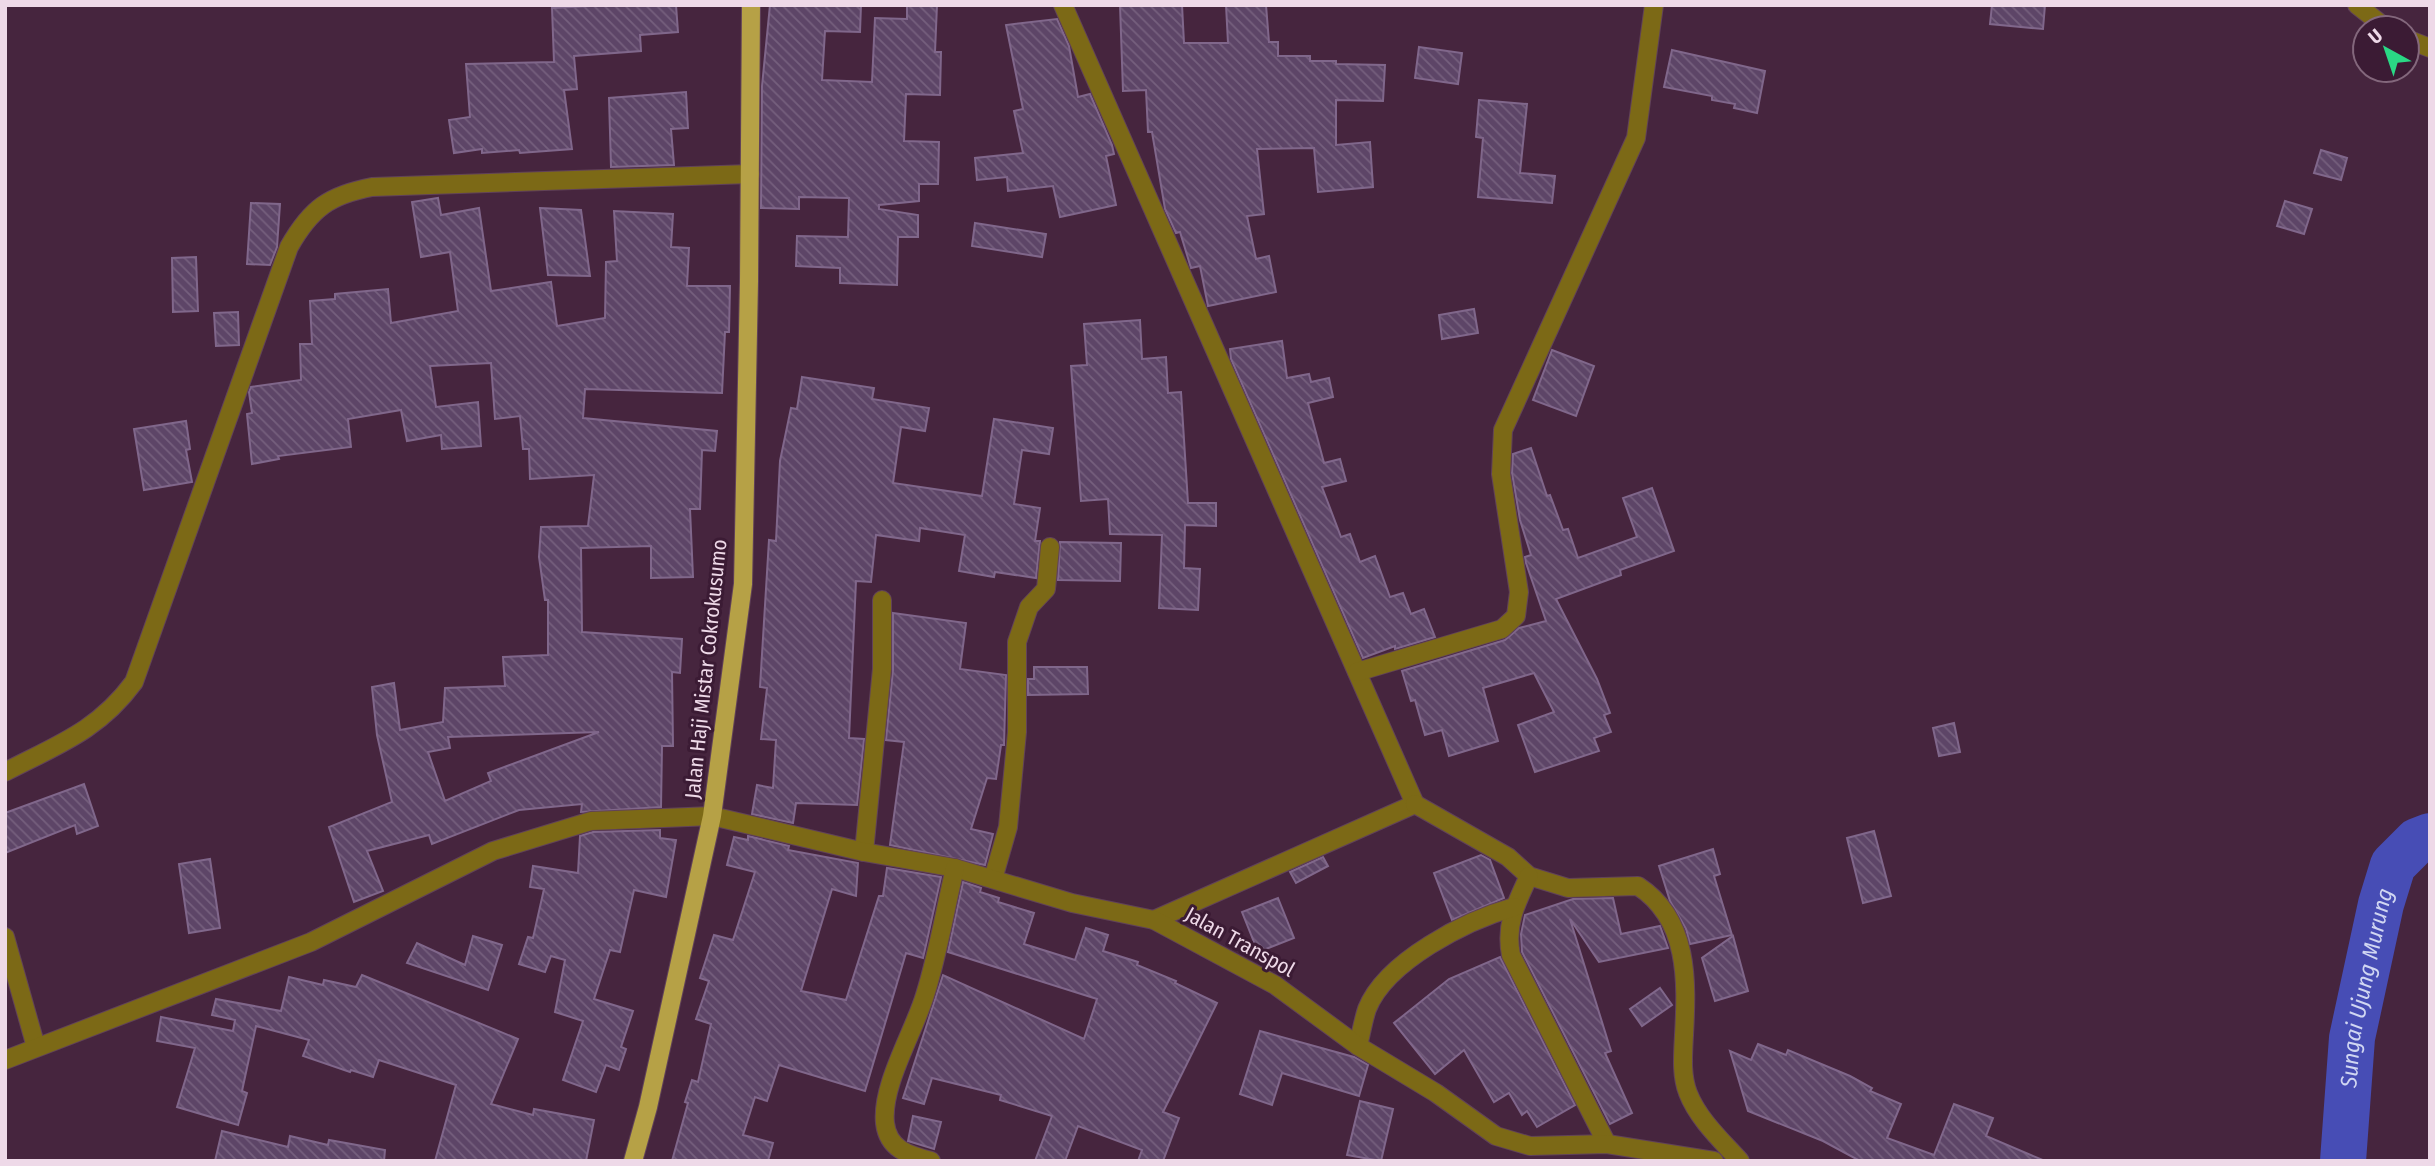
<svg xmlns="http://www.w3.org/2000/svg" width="2435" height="1166" font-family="'Fira Sans Condensed',sans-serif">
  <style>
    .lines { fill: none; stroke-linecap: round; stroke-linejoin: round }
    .river { stroke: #474db5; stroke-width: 46 }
    .building { fill: url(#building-back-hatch); stroke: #80678b; stroke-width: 2; fill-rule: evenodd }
    .minor-casing { stroke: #614259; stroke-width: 20 }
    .primary-casing { stroke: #614259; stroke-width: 20 }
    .minor { stroke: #7c6916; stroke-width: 18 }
    .primary { stroke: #b6a146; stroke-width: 18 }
    .labels { text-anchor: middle; stroke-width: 6; stroke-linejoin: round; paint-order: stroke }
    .street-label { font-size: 21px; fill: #eed9e8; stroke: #3b1b34 }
    .water-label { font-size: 23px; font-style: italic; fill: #d0d6f2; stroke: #3b1b34 }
  </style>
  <defs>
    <pattern id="building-back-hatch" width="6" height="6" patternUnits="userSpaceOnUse" patternTransform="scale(1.75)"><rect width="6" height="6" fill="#5d4567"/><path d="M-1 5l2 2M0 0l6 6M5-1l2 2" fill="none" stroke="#755f7d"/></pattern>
  </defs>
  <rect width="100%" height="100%" fill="#46253e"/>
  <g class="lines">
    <path class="river" id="s1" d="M 2343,1161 L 2352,1038 L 2381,904 L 2393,865 L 2417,841 L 2430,836"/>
  </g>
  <g class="building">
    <polygon points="610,5 676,5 678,32 640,35 641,51 574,56 577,89 564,90 572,149 520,153 519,150 482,153 482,149 454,153 449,120 470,117 466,64 554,62 552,8"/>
    <polygon points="770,5 861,5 860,32 825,31 822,80 872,82 875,18 907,19 907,5 937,5 935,52 941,52 940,95 906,94 904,141 939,142 938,184 919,184 919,201 879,205 879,209 918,215 918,237 898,237 897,285 840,283 840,268 796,266 797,236 848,237 849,198 799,197 799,209 761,208 762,86"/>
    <polygon points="1120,5 1182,5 1184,43 1228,43 1226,5 1266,5 1269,42 1278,42 1278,56 1310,56 1310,61 1336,61 1336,64 1385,65 1383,101 1336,100 1336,145 1370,142 1373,187 1318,192 1314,148 1257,149 1264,214 1247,216 1256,259 1269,256 1276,292 1208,306 1200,266 1191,268 1180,232 1176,233 1165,209 1152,132 1148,132 1146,90 1123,91"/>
    <polygon points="1992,5 2045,5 2043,29 1990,24"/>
    <polygon points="1057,19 1069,46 1078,97 1090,94 1112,145 1114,154 1106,156 1116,205 1060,217 1053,186 1008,191 1007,177 977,180 975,158 1023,153 1014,111 1023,109 1006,25"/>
    <polygon points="1419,47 1462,53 1458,84 1415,78"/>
    <polygon points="1672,50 1765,71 1757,113 1734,108 1735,104 1712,100 1712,96 1664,87"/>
    <polygon points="686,92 688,128 671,129 674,165 611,167 609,98"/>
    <polygon points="1479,100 1527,104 1520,173 1555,176 1552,203 1478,197 1483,138 1476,137"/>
    <polygon points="2321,150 2347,158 2341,180 2314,173"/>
    <path d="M 438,198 L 441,215 L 479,208 L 491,291 L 551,282 L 557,326 L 605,318 L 606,262 L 617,261 L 614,211 L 673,214 L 671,247 L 689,248 L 687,286 L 730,286 L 729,332 L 725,332 L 722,393 L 585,389 L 583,418 L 717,431 L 715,451 L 702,450 L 700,509 L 690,509 L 693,577 L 651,578 L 651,546 L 581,548 L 582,632 L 682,639 L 680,673 L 672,672 L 673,746 L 662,746 L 661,807 L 581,812 L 582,804 L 519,810 L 432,844 L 429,835 L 367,851 L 383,891 L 354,902 L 329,827 L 392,802 L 377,735 L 372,687 L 394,683 L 400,730 L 443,722 L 445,688 L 505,686 L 503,657 L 548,655 L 548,600 L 545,600 L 539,557 L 541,527 L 588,526 L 594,475 L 530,479 L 529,449 L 523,449 L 520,416 L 495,419 L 491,363 L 430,366 L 436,407 L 478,402 L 481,446 L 442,449 L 441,435 L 407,441 L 401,410 L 348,419 L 351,447 L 278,456 L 279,459 L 252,464 L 247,414 L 252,413 L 249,392 L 251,387 L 301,380 L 300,344 L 312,344 L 310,301 L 335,299 L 335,294 L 388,289 L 391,323 L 458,311 L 450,252 L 421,257 L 412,202 ZM 599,732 L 488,773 L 491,781 L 445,801 L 428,752 L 450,748 L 448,737 Z"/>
    <polygon points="2285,201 2312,209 2304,234 2277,226"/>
    <polygon points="251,203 280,204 277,247 270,265 247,264"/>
    <polygon points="540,208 581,210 590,276 548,275"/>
    <polygon points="975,223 1046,234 1042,257 972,246"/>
    <polygon points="196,257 198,311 173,312 172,258"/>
    <polygon points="1474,309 1478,333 1442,339 1439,315"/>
    <polygon points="238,312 239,345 216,346 214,313"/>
    <polygon points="1140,320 1142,359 1166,357 1168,393 1181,392 1188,503 1216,503 1216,526 1185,525 1184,568 1200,569 1198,610 1159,608 1162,535 1110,534 1108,499 1081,501 1071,366 1087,365 1084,324"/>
    <polygon points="1282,341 1287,378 1309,374 1311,382 1329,378 1333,397 1308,403 1324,463 1340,459 1346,481 1322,487 1341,537 1350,534 1360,562 1375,556 1390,597 1403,593 1411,614 1424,609 1435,637 1395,649 1395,646 1363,658 1231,359 1230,349"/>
    <polygon points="1552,350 1594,366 1576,416 1533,400"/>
    <polygon points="802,377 874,388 872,399 929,408 925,431 901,427 893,483 982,496 994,419 1053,428 1049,454 1022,450 1014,504 1040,508 1035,541 1040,541 1036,578 995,572 994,577 959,571 965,535 920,528 919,541 876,535 871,582 856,581 849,738 864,739 857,805 796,803 793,823 752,814 757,785 773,788 776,740 761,739 767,688 760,687 769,540 776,541 780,461 791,408 797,409"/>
    <polygon points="186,421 190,449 186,450 192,482 144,490 134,429"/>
    <polygon points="1531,448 1547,496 1550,495 1563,530 1568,529 1578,558 1637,537 1623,498 1652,488 1674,551 1620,570 1621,575 1556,599 1597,679 1610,713 1604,715 1611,732 1594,738 1599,751 1535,772 1518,725 1554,712 1534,673 1483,688 1498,741 1449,756 1442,730 1425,735 1415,700 1411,701 1402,671 1505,640 1519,628 1546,621 1526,563 1525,557 1531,555 1520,520 1512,473 1513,454"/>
    <polygon points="1060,542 1121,543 1120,581 1058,580"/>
    <polygon points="893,613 966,623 960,669 1006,675 1004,745 1001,745 996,779 987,778 971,829 993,834 985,865 890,845 904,742 886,740 893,670"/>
    <polygon points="1034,667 1087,667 1088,694 1028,695 1028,679 1034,679"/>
    <polygon points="1954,723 1960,752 1939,756 1933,728"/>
    <polygon points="84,784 98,826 77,834 75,825 5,853 5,813"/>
    <polygon points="660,830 660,838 676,840 666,897 634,890 620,952 610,950 594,999 633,1011 621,1047 626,1049 619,1070 606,1065 596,1092 563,1080 583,1021 555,1012 565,960 551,956 545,972 519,964 528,937 533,938 544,889 530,887 533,866 578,873 580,836 593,832"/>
    <polygon points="1874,831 1891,896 1863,903 1847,838"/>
    <polygon points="748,836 789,846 788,850 858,863 856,896 832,889 801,991 846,1000 879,896 883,896 887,868 941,877 926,945 923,958 906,953 865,1091 779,1065 767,1101 755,1097 743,1135 773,1143 768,1161 672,1161 688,1103 685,1102 692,1080 698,1082 711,1024 696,1019 709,981 700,978 714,935 733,940 755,872 727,865 734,837 748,840"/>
    <polygon points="1713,849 1720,874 1714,876 1732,935 1690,944 1686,929 1670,901 1659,866"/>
    <polygon points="1481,855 1490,860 1504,898 1452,920 1434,873"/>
    <polygon points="1323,857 1328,866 1296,883 1290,872"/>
    <polygon points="210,859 220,928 189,933 179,864"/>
    <polygon points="963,882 981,888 980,892 999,898 998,902 1034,913 1024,944 1075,960 1086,928 1108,935 1103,951 1138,962 1137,965 1176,981 1175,983 1217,1003 1163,1112 1179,1118 1163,1161 1138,1161 1142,1150 1078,1126 1065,1161 1035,1161 1052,1116 1000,1100 1001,1095 932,1078 924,1104 903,1098 943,975 1084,1039 1097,999 948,952"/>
    <polygon points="1278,898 1294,938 1258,952 1242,912"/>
    <polygon points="1613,898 1621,934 1660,926 1668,948 1599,962 1570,919 1611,1051 1605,1053 1632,1113 1610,1124 1522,952 1521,934 1525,915 1573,899"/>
    <polygon points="473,936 502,945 488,990 407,963 417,943 465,965"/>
    <polygon points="1733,936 1748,991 1715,1001 1702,958"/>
    <polygon points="1500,957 1575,1105 1537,1127 1527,1111 1522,1115 1509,1093 1494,1102 1464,1050 1435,1074 1394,1023 1449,979"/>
    <polygon points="362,975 518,1039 491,1104 533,1115 534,1109 594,1120 586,1161 435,1161 456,1085 379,1060 373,1077 351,1070 350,1072 303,1056 309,1040 256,1026 242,1091 247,1093 238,1125 177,1107 195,1048 157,1041 161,1017 233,1031 235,1020 212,1015 216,999 281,1011 289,977 323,985 324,980 356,987"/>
    <polygon points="1660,988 1672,1005 1642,1026 1630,1009"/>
    <polygon points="1260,1031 1354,1057 1368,1065 1359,1096 1282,1073 1272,1105 1240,1094"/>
    <polygon points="1758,1044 1786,1055 1788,1050 1850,1076 1872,1088 1870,1091 1901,1104 1887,1138 1934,1155 1954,1104 1993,1118 1986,1136 2045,1161 1860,1161 1823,1141 1748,1111 1730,1051 1751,1060"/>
    <polygon points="1360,1101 1393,1109 1381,1161 1347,1155"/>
    <polygon points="913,1116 941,1122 934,1149 908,1141"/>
    <polygon points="222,1131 288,1147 290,1136 328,1145 329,1140 385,1150 384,1161 215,1161"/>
  </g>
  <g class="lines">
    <g class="minor-casing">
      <g id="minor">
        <polyline points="1063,5 1415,804 1154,920"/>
        <polyline points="2357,5 2386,28"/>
        <polyline points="2407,39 2430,48"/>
        <polyline points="1357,672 1502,629 1516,616 1519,592 1501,474 1503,430 1636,138 1654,5"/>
        <path d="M 5,772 C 57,745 98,731 134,682 L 289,247 C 311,208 330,195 372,187 L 750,174"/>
        <path d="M 1415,804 L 1508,857 L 1529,876 L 1568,888 L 1638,886 C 1689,919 1687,981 1684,1035 C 1683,1055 1681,1075 1688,1093 C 1698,1119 1722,1141 1740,1161"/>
        <polyline points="864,852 882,669 882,600"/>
        <path d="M 1529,876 C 1516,903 1505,925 1511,955 L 1607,1144"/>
        <polyline points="993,879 1008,827 1017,732 1017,642 1029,607 1046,589 1050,547"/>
        <polyline points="5,937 36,1047"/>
        <path d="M 1358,1046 C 1361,1034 1363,1021 1367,1009 C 1386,961 1467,920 1514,907"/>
        <polyline points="5,1060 311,942 493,851 591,821 712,816 864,852 955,868 1072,903 1154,920 1275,985 1358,1046 1436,1093 1496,1136 1530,1146 1607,1144 1714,1161"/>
        <path d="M 931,1161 C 908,1155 888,1149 885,1123 C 881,1085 914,1032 925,995 C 938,954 945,910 955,868"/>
      </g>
    </g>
    <g class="primary-casing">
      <polyline id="primary" points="633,1161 648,1107 712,816 743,584 749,281 751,5"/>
    </g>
    <use href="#minor" class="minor"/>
    <use href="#primary" class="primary"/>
  </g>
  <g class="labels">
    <g class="street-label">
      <text transform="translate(706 669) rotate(-84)" y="7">Jalan Haji Mistar Cokrokusumo</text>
      <text transform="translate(1240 942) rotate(29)" y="7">Jalan Transpol</text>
    </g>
    <g class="water-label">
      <text dy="8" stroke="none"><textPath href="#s1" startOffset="175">Sungai Ujung Murung</textPath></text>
    </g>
  </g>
  <rect width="2435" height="1166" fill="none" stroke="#eed9e8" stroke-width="14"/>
  <g transform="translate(2386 49) rotate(320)"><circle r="33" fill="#3b1b34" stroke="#83677c" stroke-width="2"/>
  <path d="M0-5L12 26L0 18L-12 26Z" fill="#2ad885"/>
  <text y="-10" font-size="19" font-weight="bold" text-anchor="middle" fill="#eed9e8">U</text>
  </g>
</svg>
